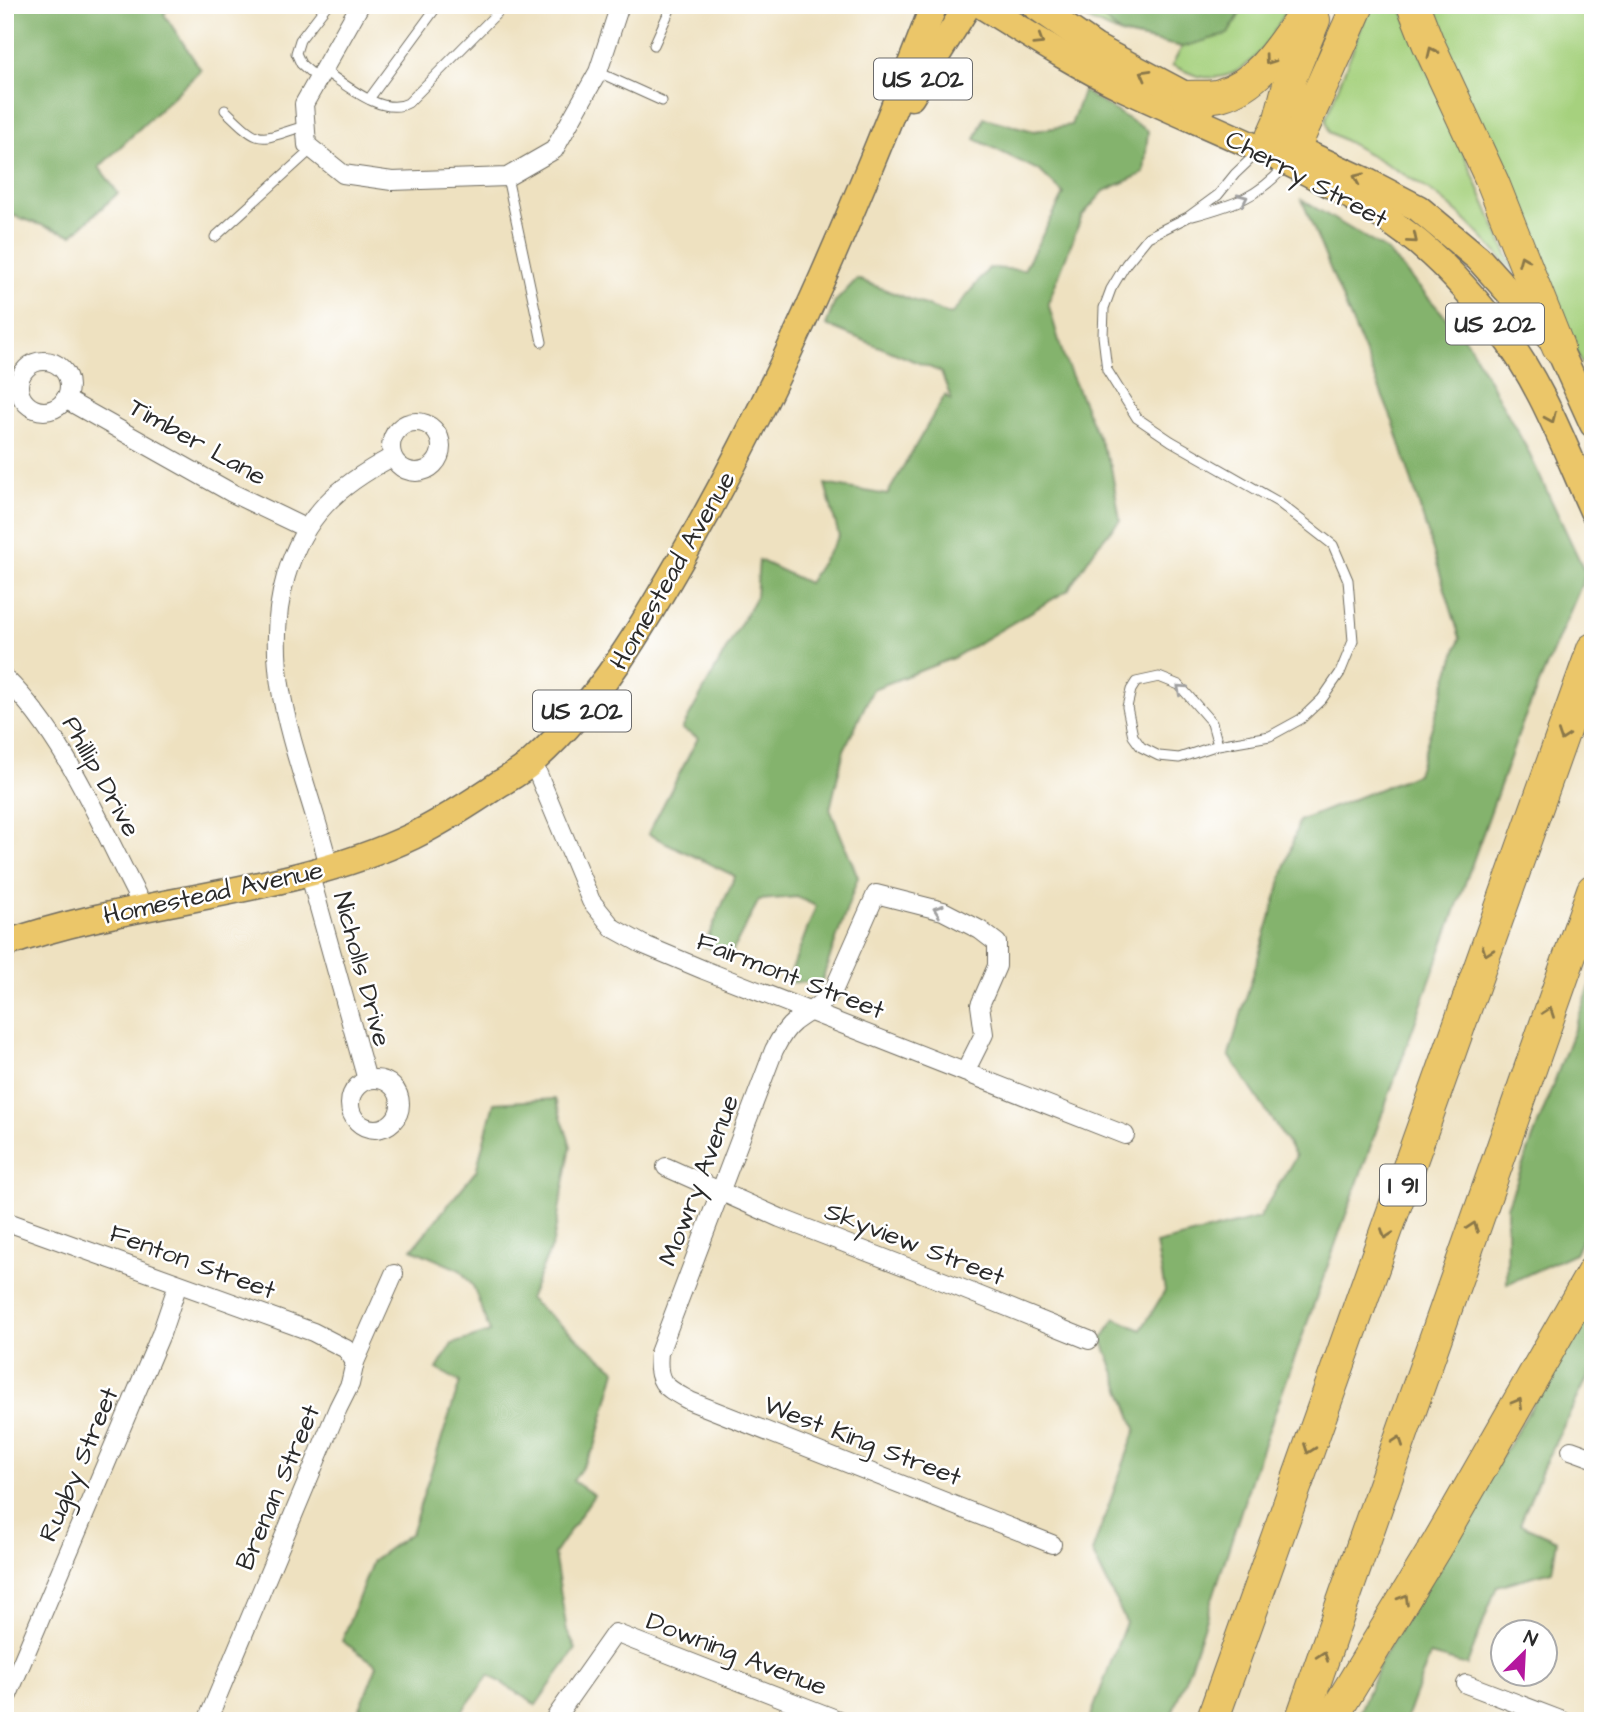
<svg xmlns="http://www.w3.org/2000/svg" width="1598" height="1726" font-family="'Architects Daughter',sans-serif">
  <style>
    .green { fill: #a6d17e; stroke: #687e54; stroke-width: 2 }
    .forest { fill: #84b36d; stroke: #586f4c; stroke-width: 2 }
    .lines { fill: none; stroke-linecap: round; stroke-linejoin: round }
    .lane-casing { stroke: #6f6b5f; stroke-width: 11 }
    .street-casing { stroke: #6f6b5f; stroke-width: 20 }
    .primary-casing { stroke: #6f6b5f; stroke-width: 29 }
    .highway-casing { stroke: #6f6b5f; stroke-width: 34 }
    .lane { stroke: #fff; stroke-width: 9 }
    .street { stroke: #fff; stroke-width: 18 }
    .primary { stroke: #ebc669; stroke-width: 26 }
    .highway { stroke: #ebc669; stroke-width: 32 }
    .oneway { stroke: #8b784a }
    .oneway2 { stroke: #a0a0a0 }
    .labels { text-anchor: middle; stroke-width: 5; stroke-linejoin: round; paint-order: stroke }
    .shield { fill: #fff; stroke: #6b6b6b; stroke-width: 2 }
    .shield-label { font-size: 24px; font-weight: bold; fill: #2b2b2b }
    .street-label { font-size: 26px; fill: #2b2b2b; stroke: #fff }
  </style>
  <rect width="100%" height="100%" fill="#fff"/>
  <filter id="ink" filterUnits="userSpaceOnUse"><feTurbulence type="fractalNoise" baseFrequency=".0143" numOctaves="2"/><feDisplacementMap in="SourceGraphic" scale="14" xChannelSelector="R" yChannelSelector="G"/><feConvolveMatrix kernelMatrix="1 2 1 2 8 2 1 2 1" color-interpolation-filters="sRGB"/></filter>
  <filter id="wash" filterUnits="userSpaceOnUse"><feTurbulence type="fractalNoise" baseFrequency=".00686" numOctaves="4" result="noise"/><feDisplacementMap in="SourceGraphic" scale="28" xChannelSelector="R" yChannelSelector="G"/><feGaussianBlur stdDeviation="1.57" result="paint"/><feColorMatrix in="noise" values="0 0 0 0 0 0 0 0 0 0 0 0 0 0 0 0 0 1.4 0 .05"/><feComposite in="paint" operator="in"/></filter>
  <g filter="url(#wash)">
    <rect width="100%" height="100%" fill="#eee1c0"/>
    <g class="green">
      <path d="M 1054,5 L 1290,5 C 1269,40 1247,87 1197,76 C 1189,73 1180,69 1172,65 L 1182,47 L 1121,34 Z"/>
      <path d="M 1370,5 L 1400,5 L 1515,273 C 1489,245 1464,215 1433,193 C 1400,170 1364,151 1329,132 L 1326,119 Z"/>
      <polygon points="1426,5 1593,5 1593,388 1547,288"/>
    </g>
    <g class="forest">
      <polygon points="5,5 171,5 164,14 201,70 99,167 118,193 72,235 5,213"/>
      <polygon points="1088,5 1245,5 1228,34 1183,47 1121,34"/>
      <polygon points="1083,91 1148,131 1144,173 1104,191 1082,216 1048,303 1064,358 1111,467 1120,520 1098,545 1068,590 953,658 873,689 844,750 830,809 858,877 821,983 787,982 816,906 797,897 759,900 730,956 704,946 735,876 648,834 698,738 682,729 756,596 759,560 808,583 839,536 825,484 887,495 945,395 952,401 941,372 826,325 835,302 857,279 951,315 989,268 1024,270 1064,194 1040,171 975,139 984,118 1034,131 1071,125"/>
      <polygon points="1302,200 1386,250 1467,341 1526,447 1586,574 1524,719 1254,1471 1190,1667 1169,1721 1089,1721 1126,1622 1092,1552 1136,1429 1102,1339 1115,1318 1141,1330 1165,1291 1156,1244 1259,1218 1296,1156 1229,1055 1299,821 1417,774 1460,638 1394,424"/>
      <polygon points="1593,979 1593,1219 1575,1253 1507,1284 1507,1207"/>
      <polygon points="555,1099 571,1146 553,1243 529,1299 616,1370 595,1447 573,1481 594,1495 554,1554 567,1631 576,1649 536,1705 489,1675 455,1721 350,1721 357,1716 377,1665 342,1641 373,1560 411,1533 460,1382 437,1369 452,1344 490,1332 473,1286 460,1270 412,1249 476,1171 494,1103"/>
      <polygon points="1593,1303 1593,1367 1544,1465 1520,1524 1557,1540 1552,1571 1497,1586 1467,1665 1430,1655 1405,1721 1356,1721 1381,1660"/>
    </g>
  </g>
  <g filter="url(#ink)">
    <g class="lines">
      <g class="lane-casing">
        <g id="lane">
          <polyline points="654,45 672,5"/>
          <path d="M 323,70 C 345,84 382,117 408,103 L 505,5"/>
          <polyline points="598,72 662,101"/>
          <polyline points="318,79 301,64 296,53 300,40 327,5"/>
          <polyline points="369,99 438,5"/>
          <path d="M 225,110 C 263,147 257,140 305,126"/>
          <polyline points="507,177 542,342"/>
          <path d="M 1193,216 C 1233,205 1259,197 1286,165"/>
          <polyline points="215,237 312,149"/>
          <polyline points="1218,745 1212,723 1179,685 1159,677 1136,682 1131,690 1127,707 1133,736 1141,747 1159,756 1179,758 1218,745 1270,736 1301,719 1322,699 1340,673 1353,641 1348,580 1333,545 1278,502 1171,441 1137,418 1107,370 1103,336 1104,308 1111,289 1126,264 1148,237 1188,217 1218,195 1235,174 1257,153"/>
        </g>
      </g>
      <g class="street-casing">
        <g id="street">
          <polyline points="360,5 304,104 307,145 343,174 392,181 507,177 554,150 598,72 620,5"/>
          <circle cx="44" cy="386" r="25"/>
          <polyline points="65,399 232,493 305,528"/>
          <circle cx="416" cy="447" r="25"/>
          <path d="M 5,678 C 68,740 102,830 143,907"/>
          <polyline points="533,762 591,901 613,928 642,944 704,970 1125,1135"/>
          <path d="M 329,867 C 306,769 256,678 286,576 C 304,515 338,486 392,457"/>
          <polyline points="309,872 367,1080"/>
          <path d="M 965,1072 L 984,1034 L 980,1005 L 997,966 L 997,943 L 980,930 L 943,911 L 876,894 L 834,989 C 822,1005 809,1011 794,1022 C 785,1029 779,1040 774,1050 L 659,1353 C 656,1384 665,1387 690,1401 L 1052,1544"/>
          <circle cx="375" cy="1104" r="25"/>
          <polyline points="666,1167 780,1218 948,1283 1089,1340"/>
          <polyline points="5,1221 313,1332 346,1349 355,1362"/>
          <polyline points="1571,1450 1593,1458"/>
          <polyline points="1466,1684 1563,1721"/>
          <polyline points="5,1702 161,1334 178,1284"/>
          <polyline points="207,1721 338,1408 350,1384 355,1362 394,1274"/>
          <polyline points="553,1721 615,1633 841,1721"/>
        </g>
      </g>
      <g class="primary-casing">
        <g id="primary">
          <path d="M 981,5 C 1028,34 1074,64 1124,88 C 1219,133 1322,169 1406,233 C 1441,259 1471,294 1498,328 C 1541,381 1565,449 1593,511"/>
          <polyline points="1034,5 1095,47 1204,105"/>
          <polyline points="911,97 968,5"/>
          <polyline points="1305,153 1368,182 1418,208 1478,258 1558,347 1593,424"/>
          <path d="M 5,944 C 137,897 288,896 413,836 C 443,821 471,803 499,784 C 511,777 524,770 534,760 C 603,698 647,619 692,540 C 788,370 864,187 934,5"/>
        </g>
      </g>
      <g class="highway-casing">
        <g id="highway">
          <polyline points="1413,5 1428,43 1493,183 1558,347"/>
          <path d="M 1187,97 C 1197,96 1210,98 1220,95 C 1263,83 1285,39 1310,5"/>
          <polyline points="1272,137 1280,119 1291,76 1314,20"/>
          <polyline points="1294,148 1358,5"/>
          <polyline points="1212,1721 1593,649"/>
          <polyline points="1301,1721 1593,890"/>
          <polyline points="1330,1721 1438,1543 1593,1272"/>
        </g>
      </g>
      <use href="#lane" class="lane"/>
      <use href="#street" class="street"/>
      <use href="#primary" class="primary"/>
      <use href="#highway" class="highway"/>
    </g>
    <defs><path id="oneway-chevron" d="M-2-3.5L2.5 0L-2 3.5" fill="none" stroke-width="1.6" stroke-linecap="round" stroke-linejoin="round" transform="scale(1.75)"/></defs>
    <g class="oneway">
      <use href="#oneway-chevron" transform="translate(1039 41) rotate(32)"/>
      <use href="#oneway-chevron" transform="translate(1432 52) rotate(-115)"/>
      <use href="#oneway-chevron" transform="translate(1269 60) rotate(126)"/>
      <use href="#oneway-chevron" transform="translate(1145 74) rotate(-151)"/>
      <use href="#oneway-chevron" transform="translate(1358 178) rotate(-156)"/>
      <use href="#oneway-chevron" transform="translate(1413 239) rotate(40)"/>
      <use href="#oneway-chevron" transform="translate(1523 260) rotate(-112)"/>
      <use href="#oneway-chevron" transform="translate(1551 418) rotate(66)"/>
      <use href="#oneway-chevron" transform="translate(1563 736) rotate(109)"/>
      <use href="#oneway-chevron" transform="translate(1487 951) rotate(110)"/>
      <use href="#oneway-chevron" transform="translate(1549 1012) rotate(-70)"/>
      <use href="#oneway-chevron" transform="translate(1473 1227) rotate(-71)"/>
      <use href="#oneway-chevron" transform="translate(1386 1234) rotate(110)"/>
      <use href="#oneway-chevron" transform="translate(1518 1403) rotate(-60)"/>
      <use href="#oneway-chevron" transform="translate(1398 1441) rotate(-71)"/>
      <use href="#oneway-chevron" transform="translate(1309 1449) rotate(110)"/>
      <use href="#oneway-chevron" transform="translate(1404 1599) rotate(-59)"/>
      <use href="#oneway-chevron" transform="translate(1323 1656) rotate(-71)"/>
    </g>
    <g class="oneway2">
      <use href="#oneway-chevron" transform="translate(1243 199) rotate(-25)"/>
      <use href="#oneway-chevron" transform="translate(1181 689) rotate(-138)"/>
      <use href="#oneway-chevron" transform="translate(938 910) rotate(-161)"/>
    </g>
  </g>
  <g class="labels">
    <g class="shield">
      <rect x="874" y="58.5" width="98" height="41" rx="5"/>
      <rect x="1446" y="303.5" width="98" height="41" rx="5"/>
      <rect x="533" y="690.5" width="98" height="41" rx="5"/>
      <rect x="1380" y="1164.5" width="46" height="41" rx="5"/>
    </g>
    <g class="shield-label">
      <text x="923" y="87">US 202</text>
      <text x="1495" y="332">US 202</text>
      <text x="582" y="719">US 202</text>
      <text x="1403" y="1193">I 91</text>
    </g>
    <g class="street-label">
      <text transform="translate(1307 178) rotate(28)" y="9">Cherry Street</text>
      <text transform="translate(198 441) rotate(29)" y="9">Timber Lane</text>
      <text transform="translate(672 570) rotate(-60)" y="9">Homestead Avenue</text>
      <text transform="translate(102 776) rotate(61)" y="9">Phillip Drive</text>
      <text transform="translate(213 892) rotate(-12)" y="9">Homestead Avenue</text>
      <text transform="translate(363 969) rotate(75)" y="9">Nicholls Drive</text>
      <text transform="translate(791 975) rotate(21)" y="9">Fairmont Street</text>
      <text transform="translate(698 1180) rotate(-69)" y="9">Mowry Avenue</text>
      <text transform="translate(915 1243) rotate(21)" y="9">Skyview Street</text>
      <text transform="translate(193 1261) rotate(20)" y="9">Fenton Street</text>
      <text transform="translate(863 1440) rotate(21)" y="9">West King Street</text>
      <text transform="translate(78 1464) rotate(-67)" y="9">Rugby Street</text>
      <text transform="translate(277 1487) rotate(-67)" y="9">Brenan Street</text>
      <text transform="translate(737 1653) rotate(21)" y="9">Downing Avenue</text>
    </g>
  </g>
  <rect width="1598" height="1726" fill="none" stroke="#fff" stroke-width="28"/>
  <g transform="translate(1524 1653) rotate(24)"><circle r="33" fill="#ffffff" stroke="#aaaaaa" stroke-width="2"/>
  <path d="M0-5L12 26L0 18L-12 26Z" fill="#b5179e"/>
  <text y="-10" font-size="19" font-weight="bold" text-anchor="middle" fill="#2b2b2b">N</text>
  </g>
</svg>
